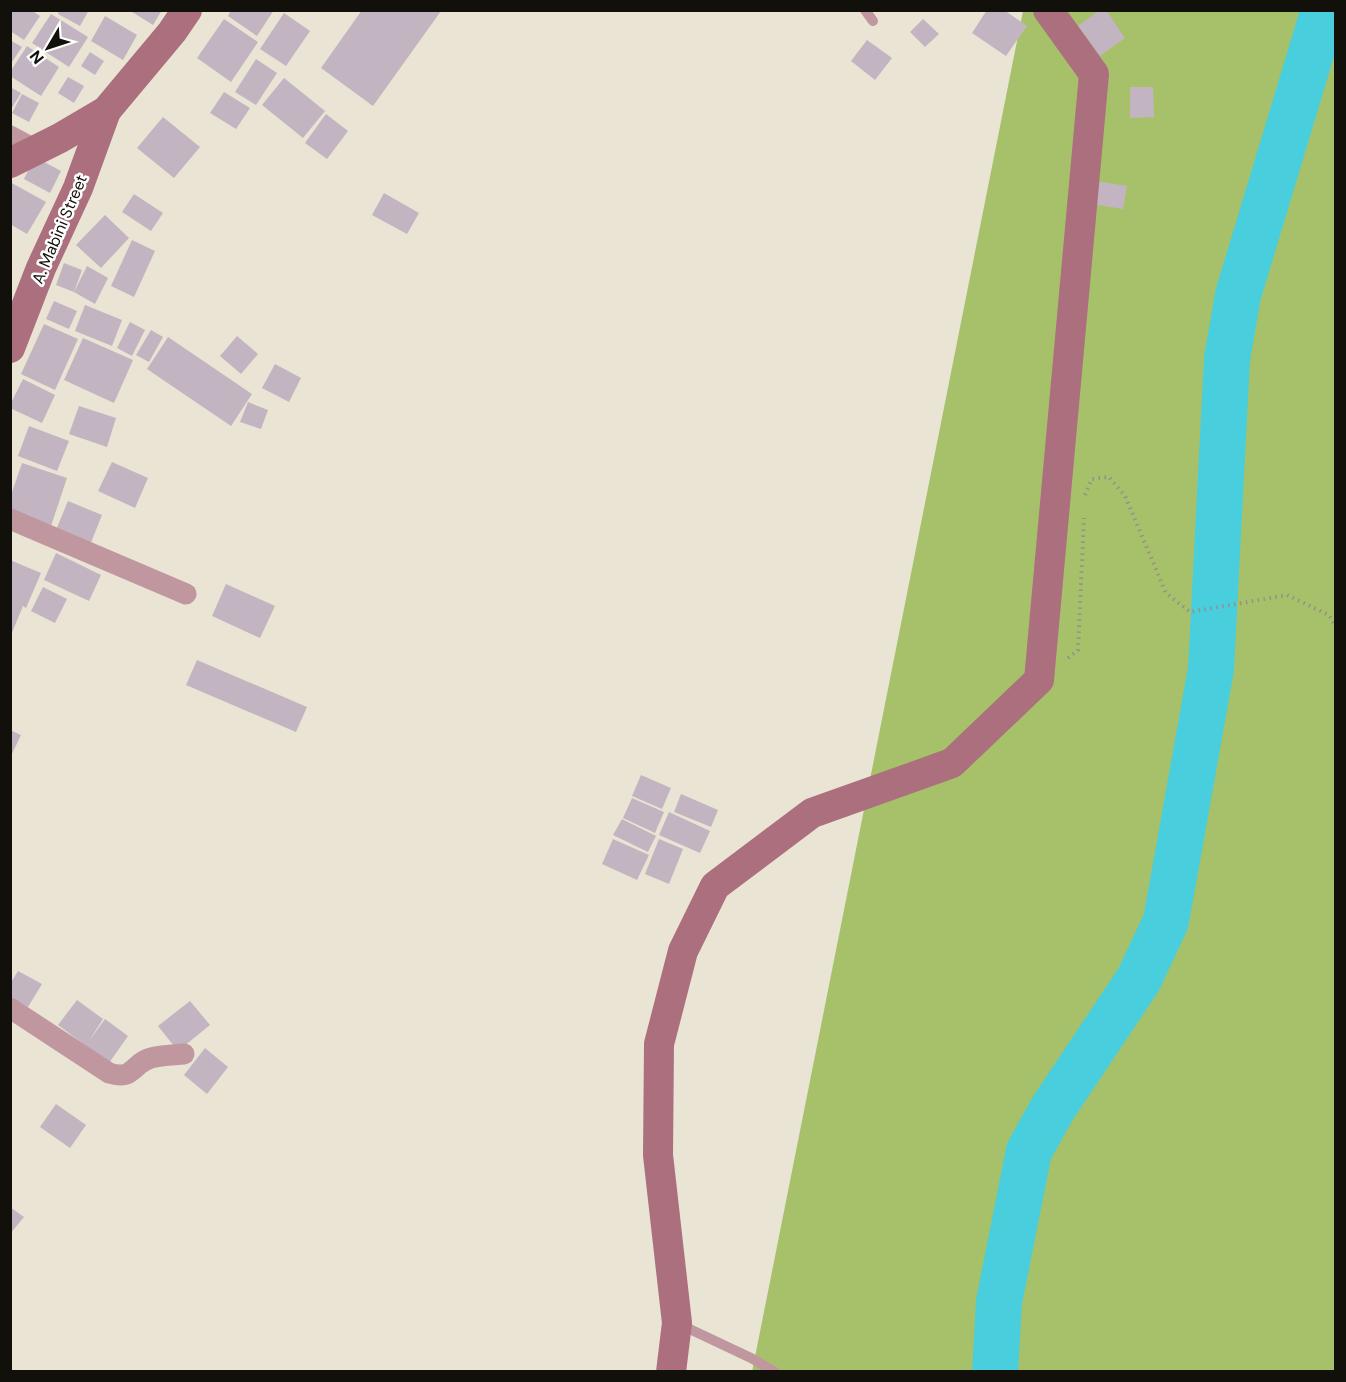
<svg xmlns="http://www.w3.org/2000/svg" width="1346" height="1382" font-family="'DM Sans',sans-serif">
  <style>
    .forest { fill: #a7c16b }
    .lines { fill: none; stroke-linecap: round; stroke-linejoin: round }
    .river { stroke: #48cedd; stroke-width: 46 }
    .building { fill: #c2b5c1 }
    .path { stroke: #969186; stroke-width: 4; stroke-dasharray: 1.5 4.5; stroke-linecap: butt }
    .lane { stroke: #c0969f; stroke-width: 10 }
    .street { stroke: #c0969f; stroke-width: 21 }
    .secondary { stroke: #ab6f7e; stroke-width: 30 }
    .labels { text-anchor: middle; stroke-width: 5; stroke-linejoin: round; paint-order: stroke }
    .street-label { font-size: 16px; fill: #12100b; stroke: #fff }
  </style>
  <rect width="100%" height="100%" fill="#eae4d4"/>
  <polygon class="forest" points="1023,11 1335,11 1335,1371 752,1372"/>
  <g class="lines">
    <polyline class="river" points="995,1372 999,1302 1029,1151 1053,1108 1139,979 1166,921 1211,669 1227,359 1238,295 1324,10"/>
  </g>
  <g class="building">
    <polygon points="10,10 31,10 40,16 24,40 10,31"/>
    <polygon points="59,10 89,10 80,26 58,14"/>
    <polygon points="129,10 162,10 153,25"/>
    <polygon points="231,10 274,10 257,36 228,16"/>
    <polygon points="362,10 441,11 373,106 321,68"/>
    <polygon points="987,10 1004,10 1027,26 1006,56 972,33"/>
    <polygon points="1100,10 1106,10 1125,38 1100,56 1078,26"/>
    <polygon points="284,13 310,31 286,66 260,49"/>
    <polygon points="51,14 88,37 69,67 32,43"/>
    <polygon points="105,16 137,35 123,60 91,41"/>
    <polygon points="224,19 258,42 231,82 197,58"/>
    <polygon points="923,19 939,34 925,47 910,32"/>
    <polygon points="10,40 22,47 10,65"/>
    <polygon points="867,40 892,58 875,80 851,61"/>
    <polygon points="27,46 59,67 41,96 10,76 10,72"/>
    <polygon points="90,52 104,61 95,75 81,66"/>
    <polygon points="256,59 277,73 256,105 235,92"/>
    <polygon points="68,77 84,86 74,103 58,93"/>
    <polygon points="284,78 325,111 303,138 262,105"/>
    <polygon points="10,87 21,93 10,111"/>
    <polygon points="1130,87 1153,87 1154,117 1130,118"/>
    <polygon points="224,92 250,108 236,129 210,113"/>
    <polygon points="22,94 39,103 29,122 12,113"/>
    <polygon points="326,114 348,131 327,159 305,143"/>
    <polygon points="163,117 200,147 174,178 137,148"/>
    <polygon points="35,157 61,171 50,193 24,179"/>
    <polygon points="1096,181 1127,186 1123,209 1092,204"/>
    <polygon points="10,182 46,202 27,234 10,224"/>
    <polygon points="384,193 419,213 407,234 372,215"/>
    <polygon points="134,194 163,213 151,231 122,212"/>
    <polygon points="105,215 129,238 101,268 76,245"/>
    <polygon points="132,240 155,251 134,297 111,286"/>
    <polygon points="64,263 82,270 74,292 56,285"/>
    <polygon points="87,266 108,278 95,304 74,292"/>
    <polygon points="54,301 77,311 69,329 46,319"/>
    <polygon points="85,305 122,320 112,346 75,331"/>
    <polygon points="130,322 145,330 132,356 117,348"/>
    <polygon points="44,324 78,339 55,390 21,374"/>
    <polygon points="151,330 163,337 149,362 136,355"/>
    <polygon points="237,336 258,354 241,374 220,356"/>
    <polygon points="168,337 252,394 231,426 147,369"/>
    <polygon points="83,338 133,360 114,403 64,380"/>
    <polygon points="275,364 301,378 289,402 262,388"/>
    <polygon points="23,379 55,395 42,423 10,408 10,405"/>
    <polygon points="248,402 268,410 261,429 240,422"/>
    <polygon points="79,406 116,418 107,447 69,434"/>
    <polygon points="29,426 69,441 57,471 18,456"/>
    <polygon points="112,462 148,478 135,508 98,491"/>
    <polygon points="22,463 67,478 50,529 10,515 10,498"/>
    <polygon points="68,501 102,515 90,545 56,530"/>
    <polygon points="56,553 101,575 89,601 44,580"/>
    <polygon points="10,560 41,573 26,608 23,606 11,635"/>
    <polygon points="226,584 275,606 260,638 212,616"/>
    <polygon points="43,587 67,599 55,623 31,611"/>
    <polygon points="197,660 307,707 296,732 186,685"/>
    <polygon points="10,730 21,735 10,758"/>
    <polygon points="641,775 671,788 662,809 632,796"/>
    <polygon points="681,794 718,810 711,827 674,812"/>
    <polygon points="632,798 664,812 655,833 623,818"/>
    <polygon points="669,812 710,831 700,853 659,835"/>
    <polygon points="622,819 656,836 648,852 613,835"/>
    <polygon points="613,839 649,855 637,880 602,864"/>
    <polygon points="659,839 683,849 669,884 645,874"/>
    <polygon points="18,971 42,984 28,1007 10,997 10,984"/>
    <polygon points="77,1000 103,1019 89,1041 105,1019 128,1036 109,1063 58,1025"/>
    <polygon points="190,1001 210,1025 178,1051 158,1026"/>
    <polygon points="205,1048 228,1067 207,1094 184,1075"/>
    <polygon points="56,1104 86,1125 70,1148 40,1127"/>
    <polygon points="10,1207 24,1217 10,1234"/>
  </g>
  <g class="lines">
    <g class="path">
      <polyline points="1085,495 1092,479 1109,477 1125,496 1166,593 1190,612 1287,595 1329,615 1336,627"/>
      <polyline points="1068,658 1078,650 1084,518"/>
    </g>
    <g class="lane">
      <polyline points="865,10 873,21"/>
      <polyline points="679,1324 751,1358 775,1372"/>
    </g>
    <g class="street">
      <polyline points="10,136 36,150"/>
      <polyline points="10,519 186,594"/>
      <path d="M 10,1008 L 109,1073 C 134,1081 132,1063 151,1058 C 161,1055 174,1055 184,1054"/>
    </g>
    <g class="secondary">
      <polyline points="10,163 60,138 106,111 172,32 187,10"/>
      <polyline points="10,348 41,268 78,188 106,111"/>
      <polyline points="671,1372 677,1323 658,1155 659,1044 683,951 715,886 812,813 952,763 1039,680 1094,74 1048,10"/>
    </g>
  </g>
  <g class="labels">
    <g class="street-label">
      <text transform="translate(59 229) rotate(-67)" y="6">A. Mabini Street</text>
    </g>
  </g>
  <rect width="1346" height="1382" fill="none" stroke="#12100b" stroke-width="24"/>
  <g transform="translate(48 48) rotate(231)" stroke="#ffffff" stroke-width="4.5" paint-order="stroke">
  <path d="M0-4.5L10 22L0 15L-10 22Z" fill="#12100b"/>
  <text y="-9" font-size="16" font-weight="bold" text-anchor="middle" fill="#12100b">N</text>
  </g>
</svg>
